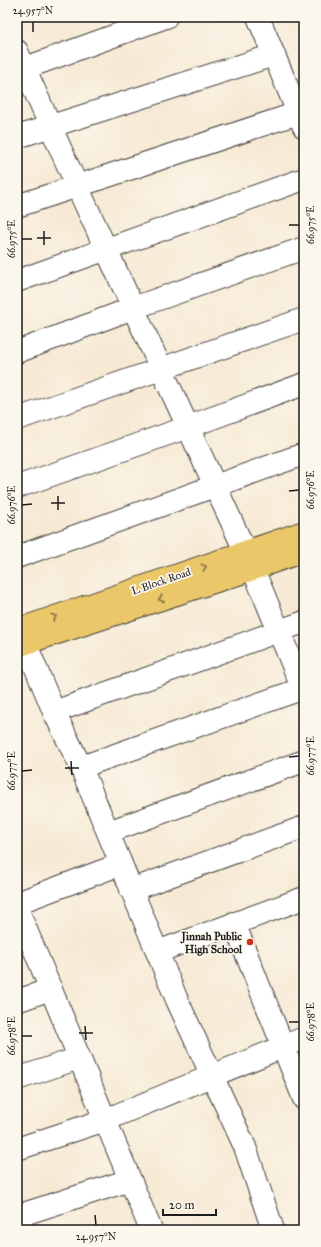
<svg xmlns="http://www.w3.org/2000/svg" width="321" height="1247" font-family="'IM FELL Great Primer',serif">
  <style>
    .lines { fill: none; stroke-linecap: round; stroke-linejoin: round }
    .minor-casing { stroke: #3d3b38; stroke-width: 24 }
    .major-casing { stroke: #3d3b38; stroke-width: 24 }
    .minor { stroke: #fff; stroke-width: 22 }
    .major { stroke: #eac769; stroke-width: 22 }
    .oneway { stroke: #837242 }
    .ticks { fill: none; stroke: #1c1c1c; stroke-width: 1.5 }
    .poi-dot { fill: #c8321e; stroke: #fbf7ec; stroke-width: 1.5 }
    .labels { text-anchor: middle; stroke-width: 3.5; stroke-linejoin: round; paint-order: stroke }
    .street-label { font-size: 11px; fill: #1c1c1c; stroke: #fbf7ec }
    .poi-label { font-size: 11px; font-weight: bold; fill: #1c1c1c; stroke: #fbf7ec; text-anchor: end }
    .neatline { fill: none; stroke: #1c1c1c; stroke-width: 1.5 }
    .ticks-label { font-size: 10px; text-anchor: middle; fill: #1c1c1c }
  </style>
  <rect width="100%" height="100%" fill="#fbf7ec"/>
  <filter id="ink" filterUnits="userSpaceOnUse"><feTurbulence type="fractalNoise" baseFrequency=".025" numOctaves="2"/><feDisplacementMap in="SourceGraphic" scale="8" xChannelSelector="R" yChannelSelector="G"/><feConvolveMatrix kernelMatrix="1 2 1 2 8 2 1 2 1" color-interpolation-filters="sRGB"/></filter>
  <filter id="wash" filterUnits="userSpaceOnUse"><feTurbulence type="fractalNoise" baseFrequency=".012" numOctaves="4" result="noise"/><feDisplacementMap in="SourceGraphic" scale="16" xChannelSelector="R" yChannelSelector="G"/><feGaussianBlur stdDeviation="0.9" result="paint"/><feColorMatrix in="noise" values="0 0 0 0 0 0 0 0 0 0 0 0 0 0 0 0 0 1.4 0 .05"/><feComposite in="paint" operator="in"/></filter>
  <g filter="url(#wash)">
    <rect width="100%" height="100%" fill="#f7ead5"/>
  </g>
  <g filter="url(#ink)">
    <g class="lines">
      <g class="minor-casing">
        <g id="minor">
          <polyline points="258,17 304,127"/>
          <polyline points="17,51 77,186 246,553"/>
          <polyline points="17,71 166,17"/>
          <polyline points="17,137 274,55"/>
          <polyline points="17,206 298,113"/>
          <polyline points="17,281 304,179"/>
          <polyline points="17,352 133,308 304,248"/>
          <polyline points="17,419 304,319"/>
          <polyline points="17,487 188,427 304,384"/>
          <polyline points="17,557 304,454"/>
          <polyline points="253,569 304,692"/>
          <polyline points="18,625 54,712 81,767 177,1000 245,1147 273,1230"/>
          <polyline points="54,712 304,622"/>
          <polyline points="81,767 304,688"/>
          <polyline points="108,832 304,761"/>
          <polyline points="131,890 304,827"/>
          <polyline points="17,903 121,864"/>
          <polyline points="17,908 151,1230"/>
          <polyline points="234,923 304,1099"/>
          <polyline points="157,952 304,898"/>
          <polyline points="17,1001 51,989"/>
          <polyline points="17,1079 79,1058"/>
          <polyline points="17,1149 105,1120 304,1038"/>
          <polyline points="17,1216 130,1180"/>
        </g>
      </g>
      <g class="major-casing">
        <g id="major">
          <polyline points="17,630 304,532"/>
          <polyline points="17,646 253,569 304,551"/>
        </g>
      </g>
      <use href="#minor" class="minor"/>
      <use href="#major" class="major"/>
    </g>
    <defs><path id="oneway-chevron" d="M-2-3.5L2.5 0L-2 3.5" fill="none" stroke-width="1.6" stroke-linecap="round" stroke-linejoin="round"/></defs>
    <g class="oneway">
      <use href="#oneway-chevron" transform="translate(204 567) rotate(-19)"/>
      <use href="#oneway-chevron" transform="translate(161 599) rotate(162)"/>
      <use href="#oneway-chevron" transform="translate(54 617) rotate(-19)"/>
    </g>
  </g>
  <path class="ticks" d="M 33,22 L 33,32M 289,225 L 299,225M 44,231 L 44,245M 37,238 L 51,238M 22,239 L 32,239M 289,491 L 299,490M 58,496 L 58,510M 51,503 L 65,503M 22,505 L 32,504M 289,757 L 299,756M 71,761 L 72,775M 65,768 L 79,768M 22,771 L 32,770M 289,1022 L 299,1022M 85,1026 L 86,1040M 79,1033 L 93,1033M 22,1036 L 32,1036M 95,1215 L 96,1225"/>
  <circle class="poi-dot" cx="250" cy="942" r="4"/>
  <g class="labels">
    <g class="street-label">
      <text transform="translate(161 581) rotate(-19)" y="4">L Block Road</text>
    </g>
    <g class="poi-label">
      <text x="242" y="940">Jinnah Public<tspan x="242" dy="13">High School</tspan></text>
    </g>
  </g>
  <rect width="321" height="1247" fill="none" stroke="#fbf7ec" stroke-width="44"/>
  <path d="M163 1209v6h53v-6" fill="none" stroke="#1c1c1c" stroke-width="2"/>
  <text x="169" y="1209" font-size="12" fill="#1c1c1c" stroke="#fbf7ec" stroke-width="3" paint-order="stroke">20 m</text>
  <rect x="22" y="22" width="277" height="1203" class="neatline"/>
  <g class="ticks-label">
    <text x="33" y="14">24.957°N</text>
    <text transform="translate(310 225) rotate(-90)" y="4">66.975°E</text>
    <text transform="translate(11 239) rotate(-90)" y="4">66.975°E</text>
    <text transform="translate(310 490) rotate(-90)" y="4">66.976°E</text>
    <text transform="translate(11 505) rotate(-90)" y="4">66.976°E</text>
    <text transform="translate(310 756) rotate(-90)" y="4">66.977°E</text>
    <text transform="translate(11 771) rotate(-90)" y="4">66.977°E</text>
    <text transform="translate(310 1022) rotate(-90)" y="4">66.978°E</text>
    <text transform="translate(11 1036) rotate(-90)" y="4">66.978°E</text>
    <text x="96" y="1240">24.957°N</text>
  </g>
</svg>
